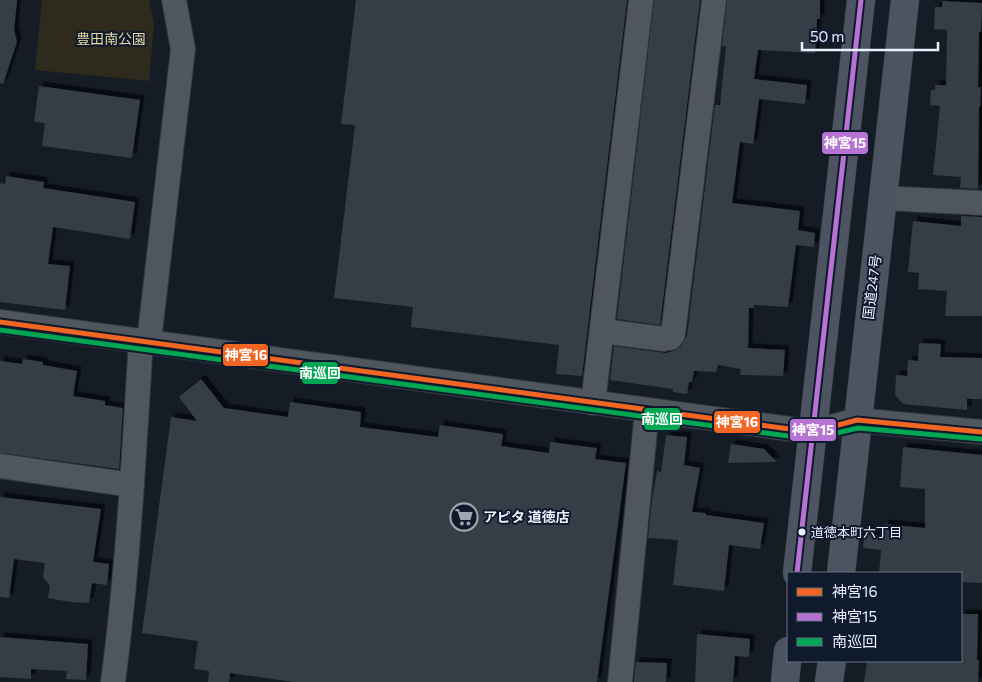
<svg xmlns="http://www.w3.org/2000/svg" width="982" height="682" font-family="Commissioner,'Noto Sans JP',sans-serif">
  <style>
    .green { fill: #2e2b1e }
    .building { fill: #363c46; filter: url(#shadow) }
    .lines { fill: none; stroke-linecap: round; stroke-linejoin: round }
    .minor-casing { stroke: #30363e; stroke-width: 26 }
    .highway-casing { stroke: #30363e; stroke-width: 29 }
    .minor { stroke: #50565d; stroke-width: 24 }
    .highway { stroke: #4c5461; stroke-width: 28 }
    .bus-1-casing { stroke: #0f1b2c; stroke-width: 9 }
    .bus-2-casing { stroke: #0f1b2c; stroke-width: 9 }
    .bus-3-casing { stroke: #0f1b2c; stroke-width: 9 }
    .bus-1 { stroke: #f26522; stroke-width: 5 }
    .bus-2 { stroke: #b673d3; stroke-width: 5 }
    .bus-3 { stroke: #00a651; stroke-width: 5 }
    .bus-dot { fill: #e9f1fe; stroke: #0f1b2c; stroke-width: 2 }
    .labels { text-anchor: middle; stroke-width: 4; stroke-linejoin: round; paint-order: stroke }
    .bus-label { font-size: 13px; fill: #e9f1fe; stroke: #0f1b2c; text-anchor: start }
    .park-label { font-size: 14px; fill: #e8d8a1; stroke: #0f1b2c }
    .street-label { font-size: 14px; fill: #e9f1fe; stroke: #0f1b2c }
    .poi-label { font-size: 14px; font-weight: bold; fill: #e9f1fe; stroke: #0f1b2c; text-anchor: start }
    .line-badge { stroke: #0f1b2c; stroke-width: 2 }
    .badge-label { font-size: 14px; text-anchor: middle; font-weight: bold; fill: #fff }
  </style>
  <defs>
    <filter id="shadow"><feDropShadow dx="4.5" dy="-4.5" stdDeviation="0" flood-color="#0009"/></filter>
  </defs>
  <rect width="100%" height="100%" fill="#151c26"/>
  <polygon class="green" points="42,0 149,0 154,24 149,81 35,70"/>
  <g class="building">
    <polygon points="0,0 17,0 14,30 17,42 3,84 0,83"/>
    <polygon points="356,0 627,0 582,376 556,374 559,345 411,327 413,307 334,298 355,125 341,124"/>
    <polygon points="654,0 700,0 660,325 617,319"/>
    <polygon points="727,0 820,0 820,19 817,19 815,53 758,50 754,79 807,85 805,104 759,99 753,144 740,142 732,203 800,211 798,230 815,233 814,247 796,245 788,307 754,305 754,308 749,308 748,348 785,350 783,376 740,375 741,369 718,365 716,372 694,371 692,382 689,382 687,394 673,392 673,389 610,380 614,346 666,353 673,351 680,347 687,336 715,105 720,105 726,46 722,46"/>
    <polygon points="942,1 982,3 981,32 979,32 978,87 981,87 980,107 979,107 978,189 960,188 961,177 933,175 940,106 930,105 931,90 935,90 935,85 946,85 947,30 934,29 935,7 942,7"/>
    <polygon points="39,86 140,100 132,158 42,146 45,123 34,122"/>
    <polygon points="6,176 44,182 43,188 135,202 130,239 53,227 48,264 70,266 65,310 0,302 0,183 5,184"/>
    <polygon points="961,216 982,217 982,316 945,316 947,291 918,289 919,273 908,272 913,221 961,226"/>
    <polygon points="919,343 941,344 940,357 982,358 982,399 967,399 967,410 903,404 895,395 896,375 907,376 908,360 918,361"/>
    <polygon points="23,359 43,362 43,365 77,371 73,396 105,401 105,405 123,408 119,469 0,453 0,361 22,364"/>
    <polygon points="201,379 224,408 288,417 290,402 361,412 360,427 438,437 440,425 503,434 501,446 549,453 550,442 597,448 595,459 626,463 597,682 294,682 230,673 229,682 208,682 209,671 194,669 198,641 142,633 171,417 197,421 179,397"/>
    <polygon points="666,435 687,437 684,465 700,468 692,512 706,513 706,515 764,523 760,549 729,545 724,591 673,585 678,540 648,538 652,500 657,471 661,472"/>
    <polygon points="731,444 764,449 777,462 728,463"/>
    <polygon points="903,447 982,455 982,583 961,582 961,573 879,573 881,550 863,548 865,534 883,536 884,524 925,528 925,489 900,487"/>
    <polygon points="0,497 101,509 93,562 109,564 107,585 92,583 89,603 77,602 76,603 48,598 50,586 43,577 45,563 14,559 9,598 0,597"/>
    <polygon points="961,614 978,614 977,660 979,660 978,682 864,682 867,661 961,661"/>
    <polygon points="697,634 750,639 749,657 735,656 733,682 695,682"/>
    <polygon points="0,637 88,644 86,680 66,679 67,671 31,669 31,679 0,677"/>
    <polygon points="636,662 667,663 666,682 634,682"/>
  </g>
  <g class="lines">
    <g class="minor-casing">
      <g id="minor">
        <polyline points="882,198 982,203"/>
        <polyline points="0,322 812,432 857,420 982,432"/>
        <polyline points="602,331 664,339 670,338 673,334 714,0"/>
        <polyline points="149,341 183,49 174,0"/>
        <polyline points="593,403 641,0"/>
        <polyline points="0,466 132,485"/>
        <path d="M 113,682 C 128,569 134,454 141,340"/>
        <polyline points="620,682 647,411"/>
      </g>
    </g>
    <g class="highway-casing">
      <g id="highway">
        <polyline points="797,573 861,0"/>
        <polyline points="841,573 905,0"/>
        <polyline points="785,682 788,651"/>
        <polyline points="829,682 832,661"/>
      </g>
    </g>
    <use href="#minor" class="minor"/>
    <use href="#highway" class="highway"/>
    <g class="bus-1-casing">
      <polyline id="bus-1" points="0,322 812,432 857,420 982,432"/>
    </g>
    <g class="bus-2-casing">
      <polyline id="bus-2" points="797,573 861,0"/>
    </g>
    <g class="bus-3-casing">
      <polyline id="bus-3" points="0,330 811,439 858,428 981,439"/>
    </g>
    <use href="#bus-1" class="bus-1"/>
    <use href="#bus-2" class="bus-2"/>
    <use href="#bus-3" class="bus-3"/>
  </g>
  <defs>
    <g id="supermarket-ring" transform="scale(1.4375)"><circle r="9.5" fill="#0f1b2c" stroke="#9fa6b2" stroke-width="1.5"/><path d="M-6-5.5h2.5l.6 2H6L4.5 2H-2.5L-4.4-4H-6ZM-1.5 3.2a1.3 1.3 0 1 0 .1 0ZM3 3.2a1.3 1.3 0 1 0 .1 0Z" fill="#9fa6b2"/></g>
  </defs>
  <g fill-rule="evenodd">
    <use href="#supermarket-ring" x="464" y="517"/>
  </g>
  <circle class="bus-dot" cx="802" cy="532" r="4.5"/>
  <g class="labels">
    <g class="bus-label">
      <text x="811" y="537">道徳本町六丁目</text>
    </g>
    <g class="park-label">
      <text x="111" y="44">豊田南公園</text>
    </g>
    <g class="street-label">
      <text transform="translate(872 287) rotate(-83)" y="5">国道247号</text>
    </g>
    <g class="poi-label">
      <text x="483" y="522">アピタ 道徳店</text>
    </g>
  </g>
  <g class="line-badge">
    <rect x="821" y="131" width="48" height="24" rx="5" fill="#b673d3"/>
    <rect x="222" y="343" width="47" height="24" rx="5" fill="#f26522"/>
    <rect x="301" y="361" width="38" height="24" rx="5" fill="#00a651"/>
    <rect x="643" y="407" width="38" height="24" rx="5" fill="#00a651"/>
    <rect x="713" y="410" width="48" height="24" rx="5" fill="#f26522"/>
    <rect x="789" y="418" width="48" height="24" rx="5" fill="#b673d3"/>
  </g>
  <g class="badge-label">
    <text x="845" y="148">神宮15</text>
    <text x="246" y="360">神宮16</text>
    <text x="320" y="378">南巡回</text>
    <text x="662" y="424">南巡回</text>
    <text x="737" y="427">神宮16</text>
    <text x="813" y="435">神宮15</text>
  </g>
  <rect x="787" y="572" width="175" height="90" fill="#0f1b2c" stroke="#667180"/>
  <rect x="797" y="588" width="25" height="8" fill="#f26522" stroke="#667180"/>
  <text x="832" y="597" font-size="15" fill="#e9f1fe">神宮16</text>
  <rect x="797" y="613" width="25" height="8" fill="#b673d3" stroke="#667180"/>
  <text x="832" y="622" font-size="15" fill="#e9f1fe">神宮15</text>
  <rect x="797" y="638" width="25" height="8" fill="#00a651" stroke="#667180"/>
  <text x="832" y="647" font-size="15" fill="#e9f1fe">南巡回</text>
  <path d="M802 42v8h136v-8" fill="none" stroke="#e9f1fe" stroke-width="2.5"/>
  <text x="810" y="42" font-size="15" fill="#e9f1fe" stroke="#0f1b2c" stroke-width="4" paint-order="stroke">50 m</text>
</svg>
